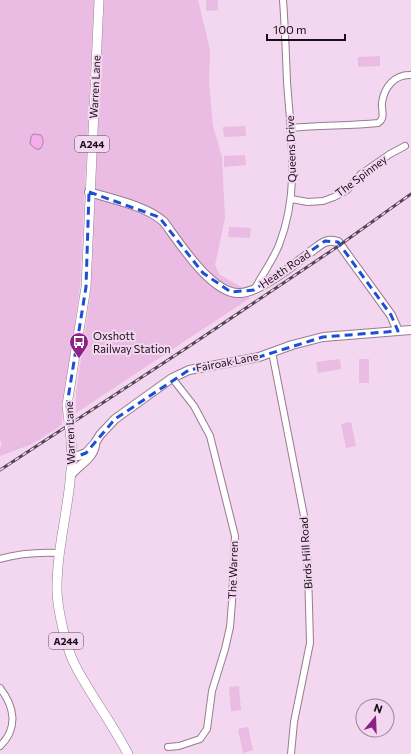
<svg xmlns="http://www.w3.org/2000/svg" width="411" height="754" font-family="Commissioner,sans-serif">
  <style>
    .green { fill: #eabbe3 }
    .water { fill: #f3adea; stroke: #b17dab }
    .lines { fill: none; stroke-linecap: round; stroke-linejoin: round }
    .street-casing { stroke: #967c92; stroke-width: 8 }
    .secondary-casing { stroke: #967c92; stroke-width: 10 }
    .primary-casing { stroke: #967c92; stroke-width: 10 }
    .street { stroke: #fff; stroke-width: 6 }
    .secondary { stroke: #fff; stroke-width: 8 }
    .primary { stroke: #fff; stroke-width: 9 }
    .rail-casing { stroke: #544552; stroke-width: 3 }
    .rail { stroke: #f3d6ef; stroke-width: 1.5; stroke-dasharray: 4.5; stroke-linecap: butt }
    .primary-bridge-casing { stroke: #967c92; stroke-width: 10; stroke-linecap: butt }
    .primary-bridge { stroke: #fff; stroke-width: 9 }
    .marked { fill: none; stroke: #1d4ed8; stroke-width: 3; stroke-dasharray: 8 5; stroke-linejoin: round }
    .labels { text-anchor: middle; stroke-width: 4; stroke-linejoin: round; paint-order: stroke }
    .shield { fill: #f3d6ef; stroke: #5a4a58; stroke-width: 1 }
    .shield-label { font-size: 10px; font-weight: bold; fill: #180e17 }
    .street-label { font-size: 11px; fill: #180e17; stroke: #f3d6ef }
    .poi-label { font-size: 11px; fill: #180e17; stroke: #f3d6ef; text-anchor: start }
  </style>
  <rect width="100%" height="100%" fill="#f3d6ef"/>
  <g class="green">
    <polygon points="0,0 94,0 80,286 62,418 62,425 32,444 0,456 0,447 2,445 0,439"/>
    <polygon points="104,0 198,0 210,50 209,82 213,126 222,157 225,218 215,265 219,274 246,290 250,298 76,413 76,393 91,290"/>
    <polygon points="206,0 218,0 218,10 206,11"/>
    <polygon points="380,56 380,66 358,67 358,57"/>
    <polygon points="245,126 246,136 224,137 223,127"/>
    <polygon points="245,155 246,165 224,167 224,156"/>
    <polygon points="229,227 251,228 250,238 228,237"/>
    <polygon points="340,359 341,369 318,373 316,362"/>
    <rect x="359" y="359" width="10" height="24"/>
    <polygon points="351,422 356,446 346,448 341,424"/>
    <polygon points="239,686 241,710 231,711 229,687"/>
    <polygon points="248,727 253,750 243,753 238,729"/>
  </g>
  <path class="water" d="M 33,134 L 41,135 C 44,140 44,144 40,149 L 36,149 L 30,144 L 31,137 Z"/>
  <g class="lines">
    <g class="street-casing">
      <g id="street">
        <path d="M 291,128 C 320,125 349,126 378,123 C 386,118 381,110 382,103 C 384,87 395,74 411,75"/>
        <polyline points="291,199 308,202 323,201 334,197 347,190 361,174 390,154 405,146"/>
        <path d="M 254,290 C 262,275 273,260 279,245 C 300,192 291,137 287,82 C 286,55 285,27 283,0"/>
        <polyline points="272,352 305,521 308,570 310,643 294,722 291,754"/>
        <path d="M 0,559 C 20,553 39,552 60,553"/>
        <path d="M 0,688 C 14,706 19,728 0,746"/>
        <polyline points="168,747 179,746 200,739 207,729 212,691 225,649 230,627 232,602 235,536 210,436 194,406 172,378"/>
      </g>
    </g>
    <g class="secondary-casing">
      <g id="secondary">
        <path d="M 89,192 C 112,199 147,206 164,222 C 179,242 212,295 240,293 C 261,292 296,263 313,250 C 321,244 327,238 338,242 L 391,315 L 398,331"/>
        <polyline points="72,456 78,456 86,453 95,443 100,435 115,419 172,378 189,370 259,357 292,345 323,337 411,330"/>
        <path d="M 71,475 C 79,464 92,460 95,446"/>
      </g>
    </g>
    <g class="primary-casing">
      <g id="primary">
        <polyline points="67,405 86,287 99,0"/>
        <path d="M 71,440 C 75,491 56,541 57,592 C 58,611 66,648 75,665 C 91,696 112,723 128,754"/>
      </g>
    </g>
    <use href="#street" class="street"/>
    <use href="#secondary" class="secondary"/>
    <use href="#primary" class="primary"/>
    <g class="rail-casing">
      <polyline id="rail" points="0,470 194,343 337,247 411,194"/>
    </g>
    <use href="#rail" class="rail"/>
    <g class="primary-bridge-casing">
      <polyline id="primary-bridge" points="67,405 71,440"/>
    </g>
    <use href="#primary-bridge" class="primary-bridge"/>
  </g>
  <path class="marked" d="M 89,192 L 159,217 L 203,273 L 231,292 L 254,290 L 325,241 L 338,242 L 391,315 L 398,331 L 323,337 L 259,357 L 189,370 L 115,419 L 86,453 L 78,456 L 72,456 L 67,405 L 86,287 Z"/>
  <defs>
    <g id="bus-pin" transform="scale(1)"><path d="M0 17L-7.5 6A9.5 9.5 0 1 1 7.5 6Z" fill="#8d2286" stroke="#f3d6ef"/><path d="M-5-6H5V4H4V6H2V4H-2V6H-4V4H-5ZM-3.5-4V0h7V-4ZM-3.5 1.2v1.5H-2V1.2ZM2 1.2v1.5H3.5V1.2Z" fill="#fff"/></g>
  </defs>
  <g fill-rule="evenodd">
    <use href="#bus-pin" x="79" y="342"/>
  </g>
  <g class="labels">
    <g class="shield">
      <rect x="75" y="136" width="34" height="16" rx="3"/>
      <rect x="49" y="633" width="34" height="16" rx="3"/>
    </g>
    <g class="shield-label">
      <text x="92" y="148">A244</text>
      <text x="66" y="645">A244</text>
    </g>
    <g class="street-label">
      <text transform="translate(95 87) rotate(-87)" y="4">Warren Lane</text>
      <text transform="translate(291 149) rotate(-92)" y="4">Queens Drive</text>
      <text transform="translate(361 176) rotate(-37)" y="4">The Spinney</text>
      <text transform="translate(285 269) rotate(-34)" y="4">Heath Road</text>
      <text transform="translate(227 362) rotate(-11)" y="4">Fairoak Lane</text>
      <text transform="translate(70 433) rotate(-92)" y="4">Warren Lane</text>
      <text transform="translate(306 553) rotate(-94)" y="4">Birds Hill Road</text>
      <text transform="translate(233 570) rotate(-88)" y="4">The Warren</text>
    </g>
    <g class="poi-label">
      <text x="93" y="340">Oxshott<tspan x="93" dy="13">Railway Station</tspan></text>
    </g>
  </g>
  <g transform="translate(375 718) rotate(19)"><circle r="19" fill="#f3d6ef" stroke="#9b8699"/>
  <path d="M0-3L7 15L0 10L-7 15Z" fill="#8d2286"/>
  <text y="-6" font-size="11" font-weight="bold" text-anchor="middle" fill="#180e17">N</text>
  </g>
  <path d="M267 34v6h78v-6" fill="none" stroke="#180e17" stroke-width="2"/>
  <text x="273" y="34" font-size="12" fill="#180e17" stroke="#f3d6ef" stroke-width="3" paint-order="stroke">100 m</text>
</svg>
